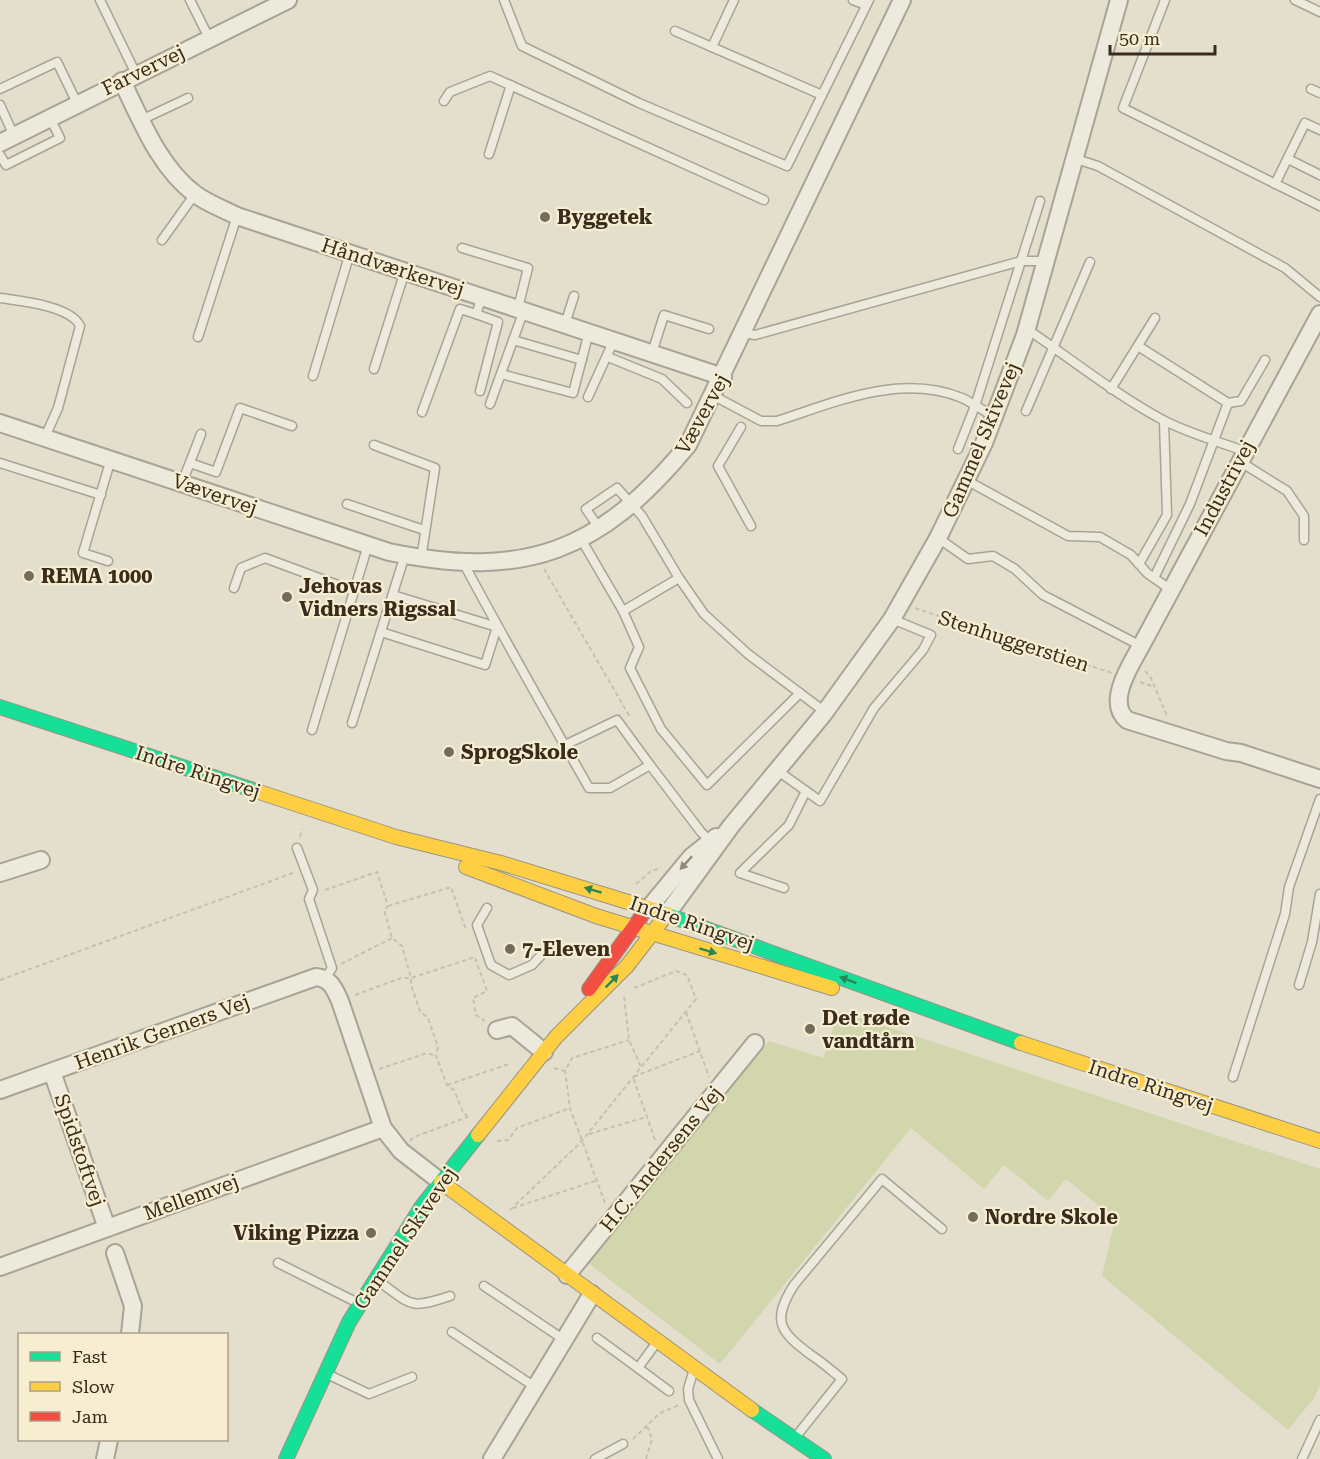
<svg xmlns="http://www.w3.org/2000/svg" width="1320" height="1459" font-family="'Roboto Serif',serif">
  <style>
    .park { fill: #d2d6ad }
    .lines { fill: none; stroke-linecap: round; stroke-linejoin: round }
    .lane-casing { stroke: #a9a395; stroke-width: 11 }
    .street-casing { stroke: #a9a395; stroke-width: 20 }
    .fast-casing { stroke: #999385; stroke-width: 16 }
    .slow-casing { stroke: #999385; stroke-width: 16 }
    .jam-casing { stroke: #999385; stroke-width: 16 }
    .path { stroke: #c5c0b4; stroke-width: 2; stroke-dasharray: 4.5 3; stroke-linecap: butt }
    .lane { stroke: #ece9dd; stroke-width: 8 }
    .street { stroke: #ece9dd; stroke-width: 16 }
    .fast { stroke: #16e098; stroke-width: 14 }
    .slow { stroke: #ffcf43; stroke-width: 14 }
    .jam { stroke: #f24e42; stroke-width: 14 }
    .oneway { fill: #928a7d }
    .oneway2 { fill: #28865a }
    .poi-dot { fill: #756b5a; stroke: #f7eed1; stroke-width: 2 }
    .labels { text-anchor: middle; stroke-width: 4.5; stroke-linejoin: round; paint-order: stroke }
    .street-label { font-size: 20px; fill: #392c1d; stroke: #f7eed1 }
    .poi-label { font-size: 20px; font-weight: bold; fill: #392c1d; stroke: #f7eed1; text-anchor: start }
  </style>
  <rect width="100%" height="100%" fill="#e4dfcc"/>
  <polygon class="park" points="839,1011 1320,1169 1320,1385 1314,1398 1288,1430 1102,1276 1115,1219 1066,1179 1048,1201 1004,1165 984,1189 911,1128 720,1364 588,1263 769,1041 823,1058"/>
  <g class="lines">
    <g class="lane-casing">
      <g id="lane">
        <polyline points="100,0 136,74"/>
        <polyline points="190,0 209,38"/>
        <polyline points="504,0 522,46 639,103 787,166 869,0"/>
        <polyline points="853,0 866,5"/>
        <polyline points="1165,0 1123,108 1320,206"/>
        <polyline points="1295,0 1320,12"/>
        <polyline points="675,31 822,95"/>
        <polyline points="712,47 734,0"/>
        <polyline points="0,89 57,62 77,103"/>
        <polyline points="1311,89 1320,93"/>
        <polyline points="444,101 450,92 490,76 764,200"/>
        <polyline points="0,105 14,136"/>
        <polyline points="141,120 188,98"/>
        <polyline points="489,154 511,85"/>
        <polyline points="0,155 6,165 60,138 50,118"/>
        <polyline points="1076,159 1098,166 1285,268 1320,297"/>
        <polyline points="1288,159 1320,175"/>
        <polyline points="1275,184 1305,123 1320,130"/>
        <polyline points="162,240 195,194"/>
        <polyline points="462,248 528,268 518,308"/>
        <path d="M 0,298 C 21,301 71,306 80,326 L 58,408 L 45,437"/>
        <polyline points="476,314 498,322 480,391"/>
        <polyline points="565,324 574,296"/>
        <path d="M 1027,329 C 1071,359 1115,394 1161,419 C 1187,433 1217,441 1244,451"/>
        <polyline points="744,333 755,335 1021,261 1046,261"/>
        <polyline points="198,337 237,216"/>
        <polyline points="513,340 582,360"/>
        <polyline points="1138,346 1228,403 1190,504 1154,578"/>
        <polyline points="652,353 664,315 709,329"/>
        <polyline points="608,357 662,379 687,403"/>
        <polyline points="374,369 405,271"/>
        <polyline points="501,374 573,393 589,332"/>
        <polyline points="313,376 350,253"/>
        <polyline points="1111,389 1155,318"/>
        <path d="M 714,396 L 761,421 L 777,421 C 836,402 900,373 962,398 C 973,403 984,411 994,417"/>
        <polyline points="588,397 614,340"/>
        <polyline points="1228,403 1241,401 1265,360"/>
        <polyline points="490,404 524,310"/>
        <polyline points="1026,411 1090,262"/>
        <polyline points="422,412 460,309 476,314 482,297"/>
        <polyline points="741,427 718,466 751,526"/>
        <polyline points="374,445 435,468 421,559"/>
        <polyline points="958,449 975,406 1040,201"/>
        <polyline points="1239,461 1287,491 1304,516 1304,540"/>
        <polyline points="0,463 101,495"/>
        <polyline points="190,463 216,472 240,408 292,426"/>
        <polyline points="966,480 1068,536 1100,537 1131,555 1147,573 1171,590"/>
        <polyline points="182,483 201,434"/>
        <polyline points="347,504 424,530"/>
        <polyline points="938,538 968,559 993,556 1015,569 1043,595 1141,646"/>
        <polyline points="581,539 623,611 679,578 642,516 617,488 586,509 599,528"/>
        <polyline points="108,561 83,553 111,459"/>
        <path d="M 464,564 C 504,639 547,714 589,788 L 610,788 L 650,765 L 617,720 L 565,745"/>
        <polyline points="1139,564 1167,515 1164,421"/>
        <polyline points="679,578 704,614 748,654 825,712"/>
        <polyline points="234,588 241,568 265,558 354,591"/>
        <polyline points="623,611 639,647 630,668 661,729 707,785 800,693"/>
        <polyline points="381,632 485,665 497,627 393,595"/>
        <polyline points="352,723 405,555"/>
        <polyline points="312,730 368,545"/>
        <polyline points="650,765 701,832 711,842"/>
        <polyline points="778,771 806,791"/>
        <polyline points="297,848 313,890 309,899 332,968 325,979"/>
        <polyline points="784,888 740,873 789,825 806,791 820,801 874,708 923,650 931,635 892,619"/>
        <polyline points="487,908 477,925 491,965 509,975 532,965 545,951"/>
        <polyline points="1299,985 1312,942 1320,894"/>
        <polyline points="1233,1077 1285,914 1289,887 1320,799"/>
        <polyline points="278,1263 358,1303"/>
        <path d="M 377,1280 C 412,1305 408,1310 450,1296"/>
        <polyline points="484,1286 563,1339"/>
        <polyline points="452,1332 535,1387"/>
        <polyline points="597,1338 638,1368 657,1342"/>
        <polyline points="638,1368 669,1391"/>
        <polyline points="694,1369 688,1389 689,1400 718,1459"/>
        <polyline points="327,1374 369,1394 412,1377"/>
        <path d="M 794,1439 L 842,1379 C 832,1371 822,1362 811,1355 C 780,1332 771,1321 794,1285 L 882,1179 L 942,1229"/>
        <polyline points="595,1459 623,1444"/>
        <polyline points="1302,1459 1320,1420"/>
      </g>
    </g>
    <g class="street-casing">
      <g id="street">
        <path d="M 122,81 C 141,120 159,167 195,194 C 207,203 223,209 237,216 L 723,377"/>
        <polyline points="0,143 288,0"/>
        <path d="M 1320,314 L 1141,646 C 1130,666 1106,702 1127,720 L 1226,751 L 1241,753 L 1320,779"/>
        <path d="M 0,423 L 389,552 C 525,580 600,552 688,445 L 902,0"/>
        <polyline points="0,873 41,860"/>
        <polyline points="648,909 691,857 716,837"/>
        <polyline points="667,914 731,826 822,716 892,619 938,538 984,443 1025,335 1119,0"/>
        <polyline points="497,1030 512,1026 544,1052"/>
        <polyline points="52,1072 107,1228"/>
        <path d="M 0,1090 L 316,977 C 331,979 334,988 340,1001 L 383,1128 L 401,1151 L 441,1182"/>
        <polyline points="115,1253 133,1306 130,1334"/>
        <polyline points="0,1267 383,1128"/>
        <polyline points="567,1275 755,1043"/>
        <polyline points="105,1459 109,1440"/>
        <polyline points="492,1459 592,1294"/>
      </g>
    </g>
    <g class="fast-casing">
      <g id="fast">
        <polyline points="0,707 259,792"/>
        <polyline points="654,910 1021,1043"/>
        <polyline points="752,1410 824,1459"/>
        <polyline points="286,1459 349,1322 422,1206 478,1135"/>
      </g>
    </g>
    <g class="slow-casing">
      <g id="slow">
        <polyline points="259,792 396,837 501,863 654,910"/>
        <polyline points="466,867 596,916 832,988"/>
        <polyline points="1021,1043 1320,1141"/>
        <polyline points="478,1135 556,1037 627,966 667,914"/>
        <polyline points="441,1182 752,1410"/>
      </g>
    </g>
    <g class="jam-casing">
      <polyline id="jam" points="589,989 641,917"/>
    </g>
    <g class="path">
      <polyline points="544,569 630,717"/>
      <polyline points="915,608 1112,673"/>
      <polyline points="1145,671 1151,678 1167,716"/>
      <polyline points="1140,682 1154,687"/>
      <polyline points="300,837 302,829"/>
      <polyline points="636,884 651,871 661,868"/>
      <polyline points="325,890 377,872 388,906 384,910 392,938 402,946 411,978 411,985 420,1011 428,1018 438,1047 436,1056 447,1085 454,1090 463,1112 469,1118"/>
      <polyline points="388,906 451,887 466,930"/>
      <polyline points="475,958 487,991 473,998 476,1015 485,1021"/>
      <polyline points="341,964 392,938"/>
      <polyline points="0,980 293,873"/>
      <polyline points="355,995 401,978 411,978 475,957"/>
      <polyline points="624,997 629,1040 641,1067"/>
      <polyline points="686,1012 709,1077"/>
      <polyline points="554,1068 565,1071"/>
      <polyline points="379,1069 427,1053 436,1056"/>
      <polyline points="447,1085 509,1064"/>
      <polyline points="589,1134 646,1117"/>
      <polyline points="655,1140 633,1077 700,1051"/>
      <polyline points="410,1141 414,1137 468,1117"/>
      <polyline points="497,1141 508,1140 517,1128 570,1108"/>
      <polyline points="605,1203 570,1108 565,1071 572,1058 629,1040"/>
      <polyline points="513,1208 595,1181"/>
      <polyline points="510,1210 581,1142 696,999 687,975 676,971 634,988"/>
      <polyline points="633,1439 660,1413 679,1405"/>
      <polyline points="646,1459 652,1439 647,1426"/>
    </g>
    <use href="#lane" class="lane"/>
    <use href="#street" class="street"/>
    <use href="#fast" class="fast"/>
    <use href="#slow" class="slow"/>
    <use href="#jam" class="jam"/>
  </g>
  <defs><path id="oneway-solid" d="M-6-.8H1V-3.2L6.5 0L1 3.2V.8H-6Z" transform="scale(1.5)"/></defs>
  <use class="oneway" href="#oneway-solid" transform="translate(686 863) rotate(132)"/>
  <g class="oneway2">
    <use href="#oneway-solid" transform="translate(593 890) rotate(-163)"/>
    <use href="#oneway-solid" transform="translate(708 951) rotate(17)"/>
    <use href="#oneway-solid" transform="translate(848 980) rotate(-159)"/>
    <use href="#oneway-solid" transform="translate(612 981) rotate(-45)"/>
  </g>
  <g class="poi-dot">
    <circle cx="545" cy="217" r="6"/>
    <circle cx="29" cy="576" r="6"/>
    <circle cx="287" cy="597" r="6"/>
    <circle cx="449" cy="752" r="6"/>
    <circle cx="510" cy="949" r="6"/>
    <circle cx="810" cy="1029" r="6"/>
    <circle cx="973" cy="1217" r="6"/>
    <circle cx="371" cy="1233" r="6"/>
  </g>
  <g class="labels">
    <g class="street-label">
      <text transform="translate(143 70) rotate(-26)" y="7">Farvervej</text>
      <text transform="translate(393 267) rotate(18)" y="7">Håndværkervej</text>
      <text transform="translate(702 414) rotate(-61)" y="7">Vævervej</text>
      <text transform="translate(981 440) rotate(-67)" y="7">Gammel Skivevej</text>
      <text transform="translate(1224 488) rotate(-62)" y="7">Industrivej</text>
      <text transform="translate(215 494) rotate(19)" y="7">Vævervej</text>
      <text transform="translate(1014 641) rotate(18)" y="7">Stenhuggerstien</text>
      <text transform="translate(198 772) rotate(18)" y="7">Indre Ringvej</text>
      <text transform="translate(692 923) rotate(19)" y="7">Indre Ringvej</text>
      <text transform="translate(162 1032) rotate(-20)" y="7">Henrik Gerners Vej</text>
      <text transform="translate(1151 1086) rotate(18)" y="7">Indre Ringvej</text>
      <text transform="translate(80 1150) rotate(71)" y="7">Spidstoftvej</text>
      <text transform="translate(661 1159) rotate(-51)" y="7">H.C. Andersens Vej</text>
      <text transform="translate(191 1197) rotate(-20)" y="7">Mellemvej</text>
      <text transform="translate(405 1238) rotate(-56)" y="7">Gammel Skivevej</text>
    </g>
    <g class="poi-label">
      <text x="557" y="224">Byggetek</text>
      <text x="41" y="583">REMA 1000</text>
      <text x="299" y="593">Jehovas<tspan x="299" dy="23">Vidners Rigssal</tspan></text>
      <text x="461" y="759">SprogSkole</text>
      <text x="522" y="956">7-Eleven</text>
      <text x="822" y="1025">Det røde<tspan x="822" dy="23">vandtårn</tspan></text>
      <text x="985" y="1224">Nordre Skole</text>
      <text x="359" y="1240" text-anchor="end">Viking Pizza</text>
    </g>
  </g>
  <rect x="18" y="1333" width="210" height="108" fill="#f7eed1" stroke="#aba089" stroke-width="1.5"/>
  <rect x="30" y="1352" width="30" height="9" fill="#16e098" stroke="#aba089" stroke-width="1.5"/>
  <text x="72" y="1363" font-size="18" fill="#392c1d">Fast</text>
  <rect x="30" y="1382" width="30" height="9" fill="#ffcf43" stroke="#aba089" stroke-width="1.5"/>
  <text x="72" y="1393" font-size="18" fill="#392c1d">Slow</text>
  <rect x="30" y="1412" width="30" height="9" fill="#f24e42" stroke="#aba089" stroke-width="1.5"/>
  <text x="72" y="1423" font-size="18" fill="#392c1d">Jam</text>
  <path d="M1110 45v9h105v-9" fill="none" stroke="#392c1d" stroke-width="3"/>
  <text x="1119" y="45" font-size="18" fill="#392c1d" stroke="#f7eed1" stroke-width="4.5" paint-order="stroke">50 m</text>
</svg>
